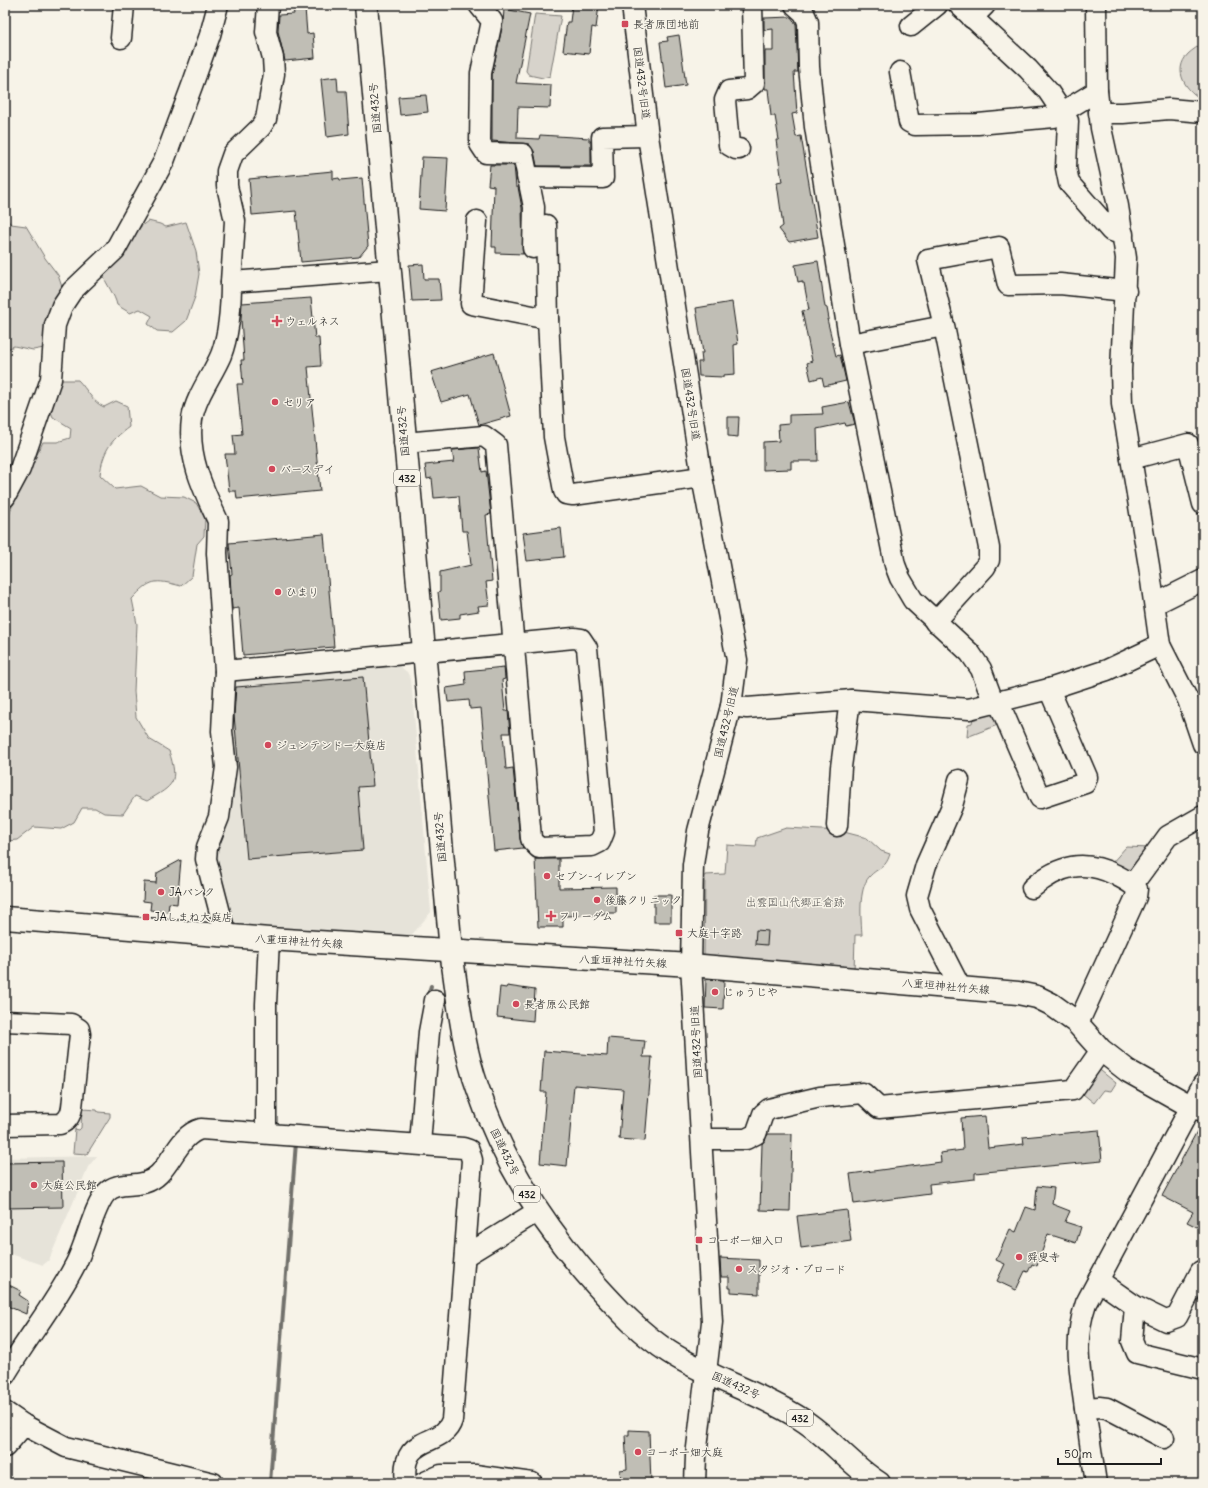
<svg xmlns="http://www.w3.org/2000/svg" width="1208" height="1488" font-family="Delius,'Klee One',sans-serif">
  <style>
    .built { fill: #e6e3d9 }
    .green { fill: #d7d3cb; stroke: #7a7874 }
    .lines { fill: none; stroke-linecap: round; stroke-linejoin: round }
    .stream { stroke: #72716c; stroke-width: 4 }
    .building { fill: #c0beb5; stroke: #1c1c1c }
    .minor-casing { stroke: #1c1c1c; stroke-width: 23 }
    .major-casing { stroke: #1c1c1c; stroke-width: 25 }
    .highway-casing { stroke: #1c1c1c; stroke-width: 25 }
    .minor { stroke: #f7f3e8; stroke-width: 20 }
    .major { stroke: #f7f3e8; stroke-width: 22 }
    .highway { stroke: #f7f3e8; stroke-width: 22 }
    .poi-dot { fill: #d1495b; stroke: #f7f3e8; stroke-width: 1.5 }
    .labels { text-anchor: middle; stroke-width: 3; stroke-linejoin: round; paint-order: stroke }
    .shield { fill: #f7f3e8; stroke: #5e5c59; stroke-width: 1 }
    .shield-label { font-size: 10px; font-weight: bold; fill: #1c1c1c }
    .poi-label { font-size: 11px; fill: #1c1c1c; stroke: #f7f3e8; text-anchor: start }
    .street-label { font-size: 11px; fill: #1c1c1c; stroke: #f7f3e8 }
    .park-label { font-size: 11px; fill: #545351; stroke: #f7f3e8 }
  </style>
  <rect width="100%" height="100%" fill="#f7f3e8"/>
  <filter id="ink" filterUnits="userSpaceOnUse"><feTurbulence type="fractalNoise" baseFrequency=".025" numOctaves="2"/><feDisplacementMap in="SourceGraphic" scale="8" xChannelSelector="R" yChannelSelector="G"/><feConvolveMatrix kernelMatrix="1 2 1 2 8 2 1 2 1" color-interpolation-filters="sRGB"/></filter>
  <g filter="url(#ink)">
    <g class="built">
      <polygon points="397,664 407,672 411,679 431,912 410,937 230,924 212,848 230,678"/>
      <polygon points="97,1156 88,1167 49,1260 43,1265 8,1253 5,1259 5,1158"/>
    </g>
    <g class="green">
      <polygon points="535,14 561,16 550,76 543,78 529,75 526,71"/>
      <path d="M 1203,42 L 1203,100 C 1186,91 1172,71 1188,54 C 1192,50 1198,47 1203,42 Z"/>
      <polygon points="5,217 11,224 26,226 45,258 58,275 63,290 44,348 33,350 14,346 5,350"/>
      <path d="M 148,221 L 160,224 L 166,227 L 186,222 L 196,251 L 199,274 L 195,297 L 186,321 L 173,332 L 157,331 L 148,324 L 152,316 L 140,309 L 130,313 L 117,305 C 115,295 105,282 104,277 C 102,264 137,228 148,221 Z"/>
      <path d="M 62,380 L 78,380 C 87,389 92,402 104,407 L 116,401 L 127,406 L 129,427 C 110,441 103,451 100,475 L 115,489 L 141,486 L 160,496 L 184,497 L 196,503 L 205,518 L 204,536 L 197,544 L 192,576 L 181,586 C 154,579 151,579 132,599 L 137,624 L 134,691 L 136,717 L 149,739 L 169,751 C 179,783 174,785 147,801 L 135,796 L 123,814 L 104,813 L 95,808 L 82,808 L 74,822 L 61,829 L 34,827 L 17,840 L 6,841 L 5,527 L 13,504 L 43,442 L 57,442 L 70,438 L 71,428 L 53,417 L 48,404 Z"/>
      <polygon points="990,712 997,717 1000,724 967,737 968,724 972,723 973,718"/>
      <path d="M 786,828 L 840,831 L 867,838 L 881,851 L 890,854 C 885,870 879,866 869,877 C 858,890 861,919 862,935 L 855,935 L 854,972 L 704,960 L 705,875 L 725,874 L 727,845 L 756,847 L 757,838 Z"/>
      <polygon points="1126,847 1151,848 1133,873 1111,864"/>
      <polygon points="1096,1067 1116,1083 1111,1091 1104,1090 1094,1103 1083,1094 1084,1084"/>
      <polygon points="82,1109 97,1110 98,1112 110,1113 110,1117 87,1154 73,1153 75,1129 79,1130 81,1128"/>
    </g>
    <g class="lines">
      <g class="stream">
        <polyline points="427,998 431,986"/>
        <polyline points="270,1483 296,1142"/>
      </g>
    </g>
    <g class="building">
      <polygon points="572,5 599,5 596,28 592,27 589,54 563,51 567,22 570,22"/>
      <polygon points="305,8 307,34 313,33 315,58 285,61 278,31 279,15 294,14 293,9"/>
      <polygon points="504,9 530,14 516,83 551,85 550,108 518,107 517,138 539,139 540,135 589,138 589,141 591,141 591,166 537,166 534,151 529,144 492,141 492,74 503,23"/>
      <polygon points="791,17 796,24 798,72 794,72 797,113 792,114 796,137 801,136 818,237 789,242 779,229 783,226 777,183 782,182 776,140 779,140 775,116 771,116 768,89 765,89 765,51 773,51 773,29 764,30 764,18"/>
      <polygon points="679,35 686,85 666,88 660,42 668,41 667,37"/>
      <polygon points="337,77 338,91 346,91 349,134 327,137 321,79"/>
      <polygon points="426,95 428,112 400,115 398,97"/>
      <polygon points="422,157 448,158 445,211 419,209"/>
      <polygon points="490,165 514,165 516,187 518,187 522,208 523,254 496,253 496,247 492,247 494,186 488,185"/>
      <polygon points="333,171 333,179 339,178 340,180 362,178 368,246 359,257 301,262 296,211 252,215 249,179"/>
      <polygon points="818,261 825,307 827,308 829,319 827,319 836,356 840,355 846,381 824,386 822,377 811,380 807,363 812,361 802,311 809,310 804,283 802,283 802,281 798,282 795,265"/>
      <polygon points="423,264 424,279 439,279 441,300 412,301 409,265"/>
      <polygon points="311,298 315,338 319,338 321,366 308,367 320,491 237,499 236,491 229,491 225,454 235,454 233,435 242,434 237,384 243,384 241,360 244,360 241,319 242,303"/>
      <polygon points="732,302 738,344 734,345 735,374 723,375 723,377 699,376 698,362 702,362 701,353 703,353 696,308"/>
      <polygon points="494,353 511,416 479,425 470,394 441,402 431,372"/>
      <polygon points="849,402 855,424 846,426 845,423 817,429 818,461 791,461 791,469 763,470 763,442 779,441 778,425 789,424 789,415 823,414 822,407"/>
      <polygon points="728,417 739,417 738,437 728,436"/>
      <polygon points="479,448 482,472 486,471 491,514 486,515 492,581 486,582 489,605 478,606 479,611 460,614 460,618 441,620 438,592 440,591 440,572 471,565 467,531 462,531 459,496 434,498 432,478 427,479 425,465 454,462 452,450"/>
      <polygon points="561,528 564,557 527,561 523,533"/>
      <polygon points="324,534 334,647 243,655 239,608 232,609 230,575 232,574 229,543"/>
      <polygon points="504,667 505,679 502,680 505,711 508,711 510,733 503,733 506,769 513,768 520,839 523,848 494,851 481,708 470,709 469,700 448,702 446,688 466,685 465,671"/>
      <polygon points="363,677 373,786 358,787 363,850 247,859 234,715 236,687"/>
      <polygon points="535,859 559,859 559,888 616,887 616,913 603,913 603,915 563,916 563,927 538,927"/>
      <polygon points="181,860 177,904 169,903 168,912 150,910 151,902 143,901 144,882 156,883 157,873"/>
      <rect x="654" y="895" width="17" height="27"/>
      <polygon points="756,930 768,931 767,945 755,944"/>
      <polygon points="706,979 724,980 723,1009 705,1008"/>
      <polygon points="507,986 535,990 533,1021 497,1017 500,987 506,988"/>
      <polygon points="608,1038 645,1041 643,1057 652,1057 645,1141 619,1139 623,1089 574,1085 567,1166 540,1163 546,1092 541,1092 544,1051 607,1056"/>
      <polygon points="985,1116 988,1148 1024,1144 1023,1137 1099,1130 1102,1161 975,1173 975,1179 929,1184 930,1194 854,1204 850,1174 941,1162 940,1153 963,1150 961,1118"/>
      <polygon points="1202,1122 1203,1122 1203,1230 1187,1222 1193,1212 1162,1196"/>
      <polygon points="768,1134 792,1134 790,1211 760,1210 762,1144"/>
      <polygon points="62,1162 63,1207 5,1208 5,1163"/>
      <polygon points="1037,1186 1054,1188 1052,1204 1070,1211 1065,1222 1081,1227 1076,1243 1048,1234 1037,1266 1032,1264 1028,1272 1025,1271 1016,1290 997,1281 1005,1264 996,1260 1010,1229 1016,1232 1026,1207 1035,1210"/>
      <polygon points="847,1210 851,1241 801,1248 797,1216"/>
      <polygon points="720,1258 759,1260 759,1294 731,1292 731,1288 729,1288 729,1277 721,1277"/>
      <polygon points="5,1283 21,1291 19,1295 28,1301 26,1314 5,1305"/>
      <polygon points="629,1430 649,1431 651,1483 621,1483 620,1470 627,1469 625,1435 629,1435"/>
    </g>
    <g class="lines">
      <g class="minor-casing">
        <g id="minor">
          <polyline points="479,5 492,21 481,73 480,144 486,153 523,154 534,207 533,248"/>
          <polyline points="632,5 648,136 702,477 737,660 731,706 698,831 693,865 691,965 712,1322 696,1456 695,1483"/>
          <polyline points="795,5 804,13 808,22 809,67 815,127 850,344 895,565 900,578 913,600 970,653 981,669 994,704"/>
          <polyline points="959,5 1028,69 1048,91 1068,121 1066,168 1069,183 1111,231 1123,234"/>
          <polyline points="1096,5 1097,91 1101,128 1118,206 1126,258 1121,371 1122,404 1149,566 1160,645 1188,700 1203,744"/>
          <polyline points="972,18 985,5"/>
          <polyline points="911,26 937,5"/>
          <polyline points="121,38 124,5"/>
          <polyline points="900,72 909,122 915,125 978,124 1054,117 1097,91"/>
          <polyline points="1099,113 1123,113 1169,109 1203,112"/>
          <polyline points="739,149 736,149 729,145 725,100 729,91 747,89 754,83 752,5"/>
          <polyline points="527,177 603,178 602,137 648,136"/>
          <polyline points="477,221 471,304 548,319 546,225"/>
          <polyline points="231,282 235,221 227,186 227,171 233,154 261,127 266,119 274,74 273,58 266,32 268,5"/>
          <polyline points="548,319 554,437 564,491 566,494 573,495 702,477"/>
          <polyline points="944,326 928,260 999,247 1008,285 1060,284 1126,291"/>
          <polyline points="850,344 944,326 989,548 989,560 985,567 935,622"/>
          <polyline points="1131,459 1188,444 1203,504"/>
          <polyline points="5,497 20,469 51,379 55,325 62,306 72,291 115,250 164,161 193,83 210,35 218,5"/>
          <polyline points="1155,604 1203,580"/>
          <polyline points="225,671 574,638 581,639 587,648 604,832 600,842 592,846 539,848 532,841 531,838 496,445 484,436 404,443"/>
          <polyline points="999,703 1040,798 1085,783 1087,777 1049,689"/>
          <polyline points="731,706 747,708 853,700 969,709 1049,689 1107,670 1160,645"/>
          <polyline points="959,780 952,806 926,865 917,896 920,909 960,987"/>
          <polyline points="837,826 841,767 850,700"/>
          <polyline points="1133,884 1168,836 1203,816"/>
          <path d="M 1032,888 C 1059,865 1084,859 1116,875 C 1123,879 1131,882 1137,889 L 1136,897 L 1082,1015 L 1076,1022"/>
          <path d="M 226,936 L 206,859 L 207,847 L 219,817 L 226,767 L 222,731 L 225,671 L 217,553 L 218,521 C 203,489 187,456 192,419 C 196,396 212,376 221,355 C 229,334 231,305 231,282 L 389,270"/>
          <path d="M 5,1021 L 71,1024 L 79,1029 L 80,1034 L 72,1107 C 71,1115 68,1121 60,1124 L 5,1125"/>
          <polyline points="266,1133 266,1004 269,939"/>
          <polyline points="702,1139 746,1139 756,1134 763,1114 769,1109 820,1097 863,1093 879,1108 1073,1090 1101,1050"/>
          <polyline points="420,1144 429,1032 435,1000"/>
          <polyline points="465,1256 538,1211"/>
          <polyline points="1098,1280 1135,1306 1166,1321 1177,1317 1201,1271"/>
          <polyline points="1135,1306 1132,1341 1137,1353 1203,1369"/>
          <path d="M 5,1375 C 27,1338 55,1304 75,1265 C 85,1247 94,1206 106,1193 C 120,1178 141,1192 159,1174 C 173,1160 181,1134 201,1129 L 463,1148 L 469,1150 L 472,1160 L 452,1420 C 443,1449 399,1432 406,1483"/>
          <polyline points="1085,1408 1099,1407 1107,1408 1164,1438"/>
          <polyline points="5,1412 24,1425 66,1447 213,1483"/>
          <polyline points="5,1447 24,1425"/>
          <polyline points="423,1483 441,1475 475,1475 532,1483"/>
          <path d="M 1096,1483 C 1092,1458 1089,1434 1085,1409 C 1080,1371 1073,1341 1086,1303 L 1203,1084"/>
        </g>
      </g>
      <g class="major-casing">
        <polyline id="major" points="5,918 269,939 691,965 1018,993 1037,997 1051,1004 1076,1022 1101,1050 1128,1071 1192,1107 1203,1110"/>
      </g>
      <g class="highway-casing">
        <path id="highway" d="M 366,5 L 451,951 C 458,997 462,1045 478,1089 C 503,1163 545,1228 597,1286 C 619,1310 641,1334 669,1352 C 711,1379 759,1392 801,1419 C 830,1437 850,1465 879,1483"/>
      </g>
      <use href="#minor" class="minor"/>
      <use href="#major" class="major"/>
      <use href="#highway" class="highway"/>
    </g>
  </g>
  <g class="poi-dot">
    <rect x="621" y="20" width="8" height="8" rx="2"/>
    <path d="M275 315h4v4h4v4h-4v4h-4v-4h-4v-4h4z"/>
    <circle cx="275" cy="402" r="4"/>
    <circle cx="272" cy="469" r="4"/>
    <circle cx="278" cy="592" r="4"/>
    <circle cx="268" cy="745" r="4"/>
    <circle cx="547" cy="876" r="4"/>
    <circle cx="161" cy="892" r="4"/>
    <circle cx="597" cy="900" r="4"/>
    <path d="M549 910h4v4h4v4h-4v4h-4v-4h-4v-4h4z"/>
    <rect x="142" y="913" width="8" height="8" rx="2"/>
    <rect x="675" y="929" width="8" height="8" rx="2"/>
    <circle cx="715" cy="992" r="4"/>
    <circle cx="516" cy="1004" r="4"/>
    <circle cx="34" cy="1185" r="4"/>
    <rect x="695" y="1236" width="8" height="8" rx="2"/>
    <circle cx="1019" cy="1257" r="4"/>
    <circle cx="739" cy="1269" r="4"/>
    <circle cx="638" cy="1452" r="4"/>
  </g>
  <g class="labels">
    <g class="shield">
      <rect x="394" y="470" width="26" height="16" rx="3"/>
      <rect x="514" y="1186" width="26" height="16" rx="3"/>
      <rect x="787" y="1410" width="26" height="16" rx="3"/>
    </g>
    <g class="shield-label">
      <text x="407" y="482">432</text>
      <text x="527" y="1198">432</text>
      <text x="800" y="1422">432</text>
    </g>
    <g class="poi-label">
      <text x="633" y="28">長者原団地前</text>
      <text x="285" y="325">ウェルネス</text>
      <text x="283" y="406">セリア</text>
      <text x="280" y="473">バースデイ</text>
      <text x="286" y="596">ひまり</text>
      <text x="276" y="749">ジュンテンドー大庭店</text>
      <text x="555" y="880">セブン-イレブン</text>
      <text x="169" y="896">JAバンク</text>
      <text x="605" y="904">後藤クリニック</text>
      <text x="559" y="920">フリーダム</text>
      <text x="154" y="921">JAしまね大庭店</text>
      <text x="687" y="937">大庭十字路</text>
      <text x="723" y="996">じゅうじや</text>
      <text x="524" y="1008">長者原公民館</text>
      <text x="42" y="1189">大庭公民館</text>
      <text x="707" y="1244">コーポ一畑入口</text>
      <text x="1027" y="1261">舜叟寺</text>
      <text x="747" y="1273">スタジオ・ブロード</text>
      <text x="646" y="1456">コーポ一畑大庭</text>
    </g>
    <g class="street-label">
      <text transform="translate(642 83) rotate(83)" y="4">国道432号旧道</text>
      <text transform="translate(375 108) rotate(-95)" y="4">国道432号</text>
      <text transform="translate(691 404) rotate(81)" y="4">国道432号旧道</text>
      <text transform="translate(403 431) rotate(-95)" y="4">国道432号</text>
      <text transform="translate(726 722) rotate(-77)" y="4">国道432号旧道</text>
      <text transform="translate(440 837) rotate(-95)" y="4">国道432号</text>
      <text transform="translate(299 941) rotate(4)" y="4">八重垣神社竹矢線</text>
      <text transform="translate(623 961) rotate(3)" y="4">八重垣神社竹矢線</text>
      <text transform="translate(946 986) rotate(5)" y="4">八重垣神社竹矢線</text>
      <text transform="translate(696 1042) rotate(-93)" y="4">国道432号旧道</text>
      <text transform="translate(505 1152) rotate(64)" y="4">国道432号</text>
      <text transform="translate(736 1385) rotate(24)" y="4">国道432号</text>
    </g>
    <g class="park-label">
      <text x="795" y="906">出雲国山代郷正倉跡</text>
    </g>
  </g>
  <rect width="1208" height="1488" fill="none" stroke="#f7f3e8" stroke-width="20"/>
  <rect x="10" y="10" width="1188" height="1468" fill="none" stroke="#1c1c1c" stroke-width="1.5" filter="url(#ink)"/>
  <path d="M1058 1458v6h103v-6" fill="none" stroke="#1c1c1c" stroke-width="2"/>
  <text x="1064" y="1458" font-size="12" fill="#1c1c1c" stroke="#f7f3e8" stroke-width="3" paint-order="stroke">50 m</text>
</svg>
